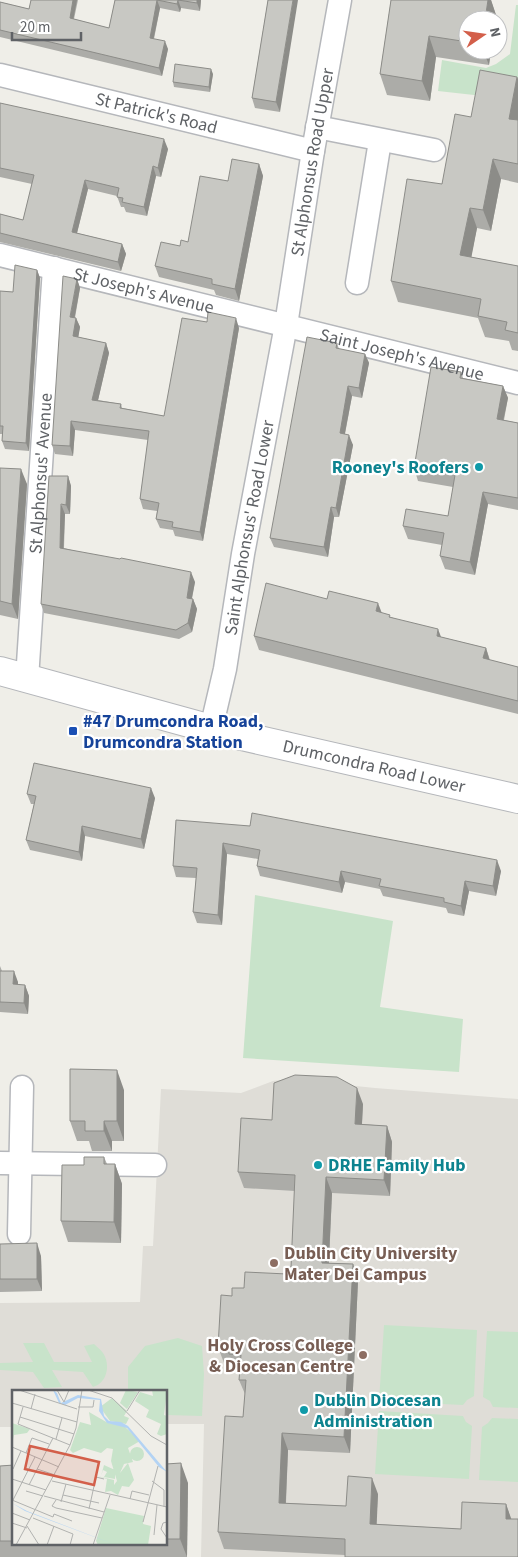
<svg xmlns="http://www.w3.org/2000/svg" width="518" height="1557" font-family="'Source Sans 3',sans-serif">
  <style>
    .education { fill: #dfddd7 }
    .green { fill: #c8e3ca }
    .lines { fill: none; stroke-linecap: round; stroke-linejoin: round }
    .street-casing { stroke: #b5b7bb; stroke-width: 25 }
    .secondary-casing { stroke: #b4b6ba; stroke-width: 30 }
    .street { stroke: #fff; stroke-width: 22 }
    .secondary { stroke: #fff; stroke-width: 28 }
    .wall { fill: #acaca8 }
    .shaded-wall { fill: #8c8c88 }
    .building { fill: #c8c8c3; stroke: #8c8c88 }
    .culture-dot { fill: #0f9aa8; stroke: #fff; stroke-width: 2 }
    .transit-dot { fill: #1a4fb4; stroke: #fff; stroke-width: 2 }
    .education-dot { fill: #8d6e63; stroke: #fff; stroke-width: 2 }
    .labels { text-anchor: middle; stroke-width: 4.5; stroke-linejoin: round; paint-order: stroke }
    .street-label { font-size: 18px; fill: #5f6266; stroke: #fff }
    .culture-label { font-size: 18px; font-weight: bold; fill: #0d838f; stroke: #fff; text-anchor: start }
    .transit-label { font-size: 18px; font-weight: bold; fill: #164399; stroke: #fff; text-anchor: start }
    .education-label { font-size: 18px; font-weight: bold; fill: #785e54; stroke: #fff; text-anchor: start }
    .inset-road { fill: none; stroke: #b1b2b0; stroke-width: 1 }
    .view { fill: #d35f4a; fill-opacity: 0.15; stroke: #d35f4a; stroke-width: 2.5 }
    .inset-edge { fill: none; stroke: #5f6266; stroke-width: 2.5 }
  </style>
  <rect width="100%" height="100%" fill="#efeee8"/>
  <polygon class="education" points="288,1079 375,1088 518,1099 518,1557 201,1557 204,1424 166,1424 166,1391 14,1391 14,1427 0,1427 0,1303 140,1302 143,1246 153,1246 161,1089 241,1093 273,1081"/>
  <g class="green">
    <polygon points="516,5 518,5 518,96 483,96 438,91 442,60 486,68 496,64 510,54"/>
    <polygon points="255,895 393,921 380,1007 463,1019 459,1072 243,1058"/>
    <polygon points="384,1325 477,1330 474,1396 467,1400 463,1405 379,1401"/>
    <polygon points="487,1331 518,1332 518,1408 493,1407 490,1401 483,1397"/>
    <polygon points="178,1338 202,1346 204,1374 202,1416 166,1415 166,1391 128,1391 128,1367 145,1346"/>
    <path d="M 23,1343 L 44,1343 L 54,1362 L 92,1362 L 84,1346 L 94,1344 C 97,1347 101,1350 103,1353 C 111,1365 107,1383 93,1387 L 83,1372 L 52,1370 L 62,1387 L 44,1388 L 33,1372 L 0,1370 L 0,1363 L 33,1362 Z"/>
    <polygon points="379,1411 463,1416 466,1422 472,1426 469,1479 375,1474"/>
    <polygon points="492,1418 518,1419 518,1482 479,1480 482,1427 488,1423"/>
  </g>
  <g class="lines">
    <g class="street-casing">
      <g id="street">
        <path id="s1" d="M 0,75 L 313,151"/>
        <polyline points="317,127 434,150"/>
        <path id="s2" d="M 0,255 L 518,383"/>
        <polyline points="357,283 380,141"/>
        <path id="s3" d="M 27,679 L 54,268"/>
        <path id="s4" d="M 211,729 L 225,669 L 243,554 L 286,325 L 313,151 L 340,0"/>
        <polyline points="0,1163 155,1165"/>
        <polyline points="19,1234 22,1087"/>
      </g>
    </g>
    <g class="secondary-casing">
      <g id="secondary">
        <path id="s5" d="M 0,671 L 211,729 L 518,799"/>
      </g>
    </g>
    <use href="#street" class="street"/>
    <use href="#secondary" class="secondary"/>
  </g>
  <g class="wall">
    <polygon points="31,0 78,0 74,19 109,28 115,0 201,0 200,11 181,8 180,12 160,8 154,39 168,49 162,76 0,37 0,2 29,9"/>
    <polygon points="268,0 280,112 255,108 252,98"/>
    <polygon points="391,0 491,0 496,15 468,20 468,50 491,50 489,65 436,57 430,101 387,95 380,74"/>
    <polygon points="213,74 210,92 174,87 173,82"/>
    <polygon points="517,77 518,79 518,183 501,179 491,231 477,228 471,257 518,266 518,351 512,350 509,341 485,337 478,318 398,302 391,281 442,184 471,117"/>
    <polygon points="0,103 168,149 161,177 156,176 147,216 126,212 124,207 121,207 117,196 88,189 77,233 122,244 126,254 121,271 0,242 0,214 23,220 32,184 0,177"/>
    <polygon points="259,164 263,176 239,301 216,295 214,290 159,277 155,266 180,246 188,242 228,181"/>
    <polygon points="37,270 40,278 29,451 5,449 2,441 2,434 0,434 0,291 13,292"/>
    <polygon points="77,279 80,288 75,318 76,318 80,327 78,337 106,343 109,353 98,400 121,404 122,408 164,416 239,328 203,541 175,536 173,530 160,528 156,519 157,511 143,509 140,499 148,440 75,430 73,456 55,454 52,445"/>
    <polygon points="337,343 339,349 365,354 369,363 362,398 352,396 345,434 353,445 339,517 334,517 328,557 274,547 270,538"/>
    <polygon points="461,372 463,378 503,386 508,398 504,420 518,423 518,510 488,504 475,575 445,569 440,556 442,545 408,539 403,526 448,516 453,487 418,481 414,468"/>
    <polygon points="0,468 27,484 18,619 0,615"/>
    <polygon points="68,476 71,486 70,514 65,514 64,548 195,582 192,599 193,599 197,609 192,632 179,639 44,613 41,604"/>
    <polygon points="327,599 381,613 441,637 486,648 490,660 518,667 518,714 259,650 254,636"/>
    <polygon points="27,794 155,798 144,849 85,836 82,861 30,850 26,840 34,804 31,804"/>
    <polygon points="176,820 501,871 496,896 469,891 464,916 448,913 446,908 383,896 380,889 345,882 342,893 260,876 257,866 258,859 227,854 222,925 197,923 193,912 196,878 176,877 173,866"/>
    <polygon points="0,966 2,971 18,982 18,985 25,985 29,996 28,1014 0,1012"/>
    <polygon points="124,1090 124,1141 112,1141 112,1151 92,1151 89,1141 77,1141 70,1121"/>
    <polygon points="363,1104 362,1124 387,1126 392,1142 390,1196 332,1193 329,1263 353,1264 358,1281 350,1453 288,1450 286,1503 346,1506 378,1494 376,1524 461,1529 506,1504 511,1519 345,1555 224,1549 218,1532 243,1417 245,1394 239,1380 240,1370 235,1370 232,1363 224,1363 218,1347 232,1296 244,1288 287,1274 291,1267 295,1191 244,1188 238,1172 272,1120"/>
    <polygon points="104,1157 107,1164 115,1164 122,1184 121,1243 68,1242 61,1221 84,1165"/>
    <polygon points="0,1244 41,1256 42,1291 0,1292"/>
    <polygon points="166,1464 188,1483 187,1557 0,1557 0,1466 14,1465 14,1543 166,1543"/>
  </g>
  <g class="shaded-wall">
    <polygon points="73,0 77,0 72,26 70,18"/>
    <polygon points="157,0 160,8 152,46 150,38"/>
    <polygon points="178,0 181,8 180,12 177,4"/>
    <polygon points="197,0 201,0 200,11 197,3"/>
    <polygon points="293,0 298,0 280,112 276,102"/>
    <polygon points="488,0 491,0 496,15 495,20 485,20"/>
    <polygon points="429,36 436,57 430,101 422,81"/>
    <polygon points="165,41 168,49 162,76 159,68"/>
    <polygon points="483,50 491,50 489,65"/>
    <polygon points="211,69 213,74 210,92 209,87"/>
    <polygon points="517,77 518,79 518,132 509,119"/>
    <polygon points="164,139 168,149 161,177 158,168"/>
    <polygon points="493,159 501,179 491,231 483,210"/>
    <polygon points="259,164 263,176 239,301 235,289"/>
    <polygon points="153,166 156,176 147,216 144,207"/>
    <polygon points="85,180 88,189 75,241 72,232"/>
    <polygon points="470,208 477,228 468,275 460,255"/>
    <polygon points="122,244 126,254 121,271 118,262"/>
    <polygon points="37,270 40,278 29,451 26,443"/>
    <polygon points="77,279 80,288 73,326 70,317"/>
    <polygon points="76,318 80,327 77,345 73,336"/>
    <polygon points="236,318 239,328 203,541 200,532"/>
    <polygon points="106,343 109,353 96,409 92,400"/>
    <polygon points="365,354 369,363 362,398 359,388"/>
    <polygon points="348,386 352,396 343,443 340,433"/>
    <polygon points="503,386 508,398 501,431 497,419"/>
    <polygon points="71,421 75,430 73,456 70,446"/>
    <polygon points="349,435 353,445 339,517 336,508"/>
    <polygon points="21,469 27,484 18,619 12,604"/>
    <polygon points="68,476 71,486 70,514 66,505"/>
    <polygon points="483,492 488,504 475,575 470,562"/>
    <polygon points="61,504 65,514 63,557 60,548"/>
    <polygon points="331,507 334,517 328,557 324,547"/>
    <polygon points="191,572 195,582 190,607 187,598"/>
    <polygon points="193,599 197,609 192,632 188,623"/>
    <polygon points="378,603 383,616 376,611"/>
    <polygon points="438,629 443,642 437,636"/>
    <polygon points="486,648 490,662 483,658"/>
    <polygon points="151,788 155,798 144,849 141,839"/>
    <polygon points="82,826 85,836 82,861 79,852"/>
    <polygon points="223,843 227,854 222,925 218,915"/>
    <polygon points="497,860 501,871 496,896 493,886"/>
    <polygon points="341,871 345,882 342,893 339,882"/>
    <polygon points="465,881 469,891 464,916 461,906"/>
    <polygon points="14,971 18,982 17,995 13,984"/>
    <polygon points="25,985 29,996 28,1014 24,1003"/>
    <polygon points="117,1070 124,1090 124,1141 117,1121"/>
    <polygon points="357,1088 363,1104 361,1140 355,1124"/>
    <polygon points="104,1121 112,1141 112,1151 104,1131"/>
    <polygon points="387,1126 392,1142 390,1196 384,1180"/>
    <polygon points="115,1164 122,1184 121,1243 114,1222"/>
    <polygon points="326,1177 332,1193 328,1279 322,1263"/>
    <polygon points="37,1243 41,1256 42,1291 37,1279"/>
    <polygon points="353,1264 358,1281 350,1453 344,1437"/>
    <polygon points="282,1433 288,1450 285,1519 279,1503"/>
    <polygon points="181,1463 188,1483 187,1557 180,1539"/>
    <polygon points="372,1478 378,1494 376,1540 370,1524"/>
    <polygon points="506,1504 512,1521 506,1519"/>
  </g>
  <g class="building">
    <polygon points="31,0 73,0 70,18 109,28 115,0 197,0 197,3 178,0 177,4 157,0 150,38 165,41 159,68 0,30 0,2 29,9"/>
    <polygon points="268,0 293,0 276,102 252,98"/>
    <polygon points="391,0 488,0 485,20 468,20 468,42 429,36 422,81 380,74"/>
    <polygon points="175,64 211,69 209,87 173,82"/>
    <polygon points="480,70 517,77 509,119 518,120 518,164 493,159 483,210 470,208 460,255 518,266 518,333 505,330 507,322 478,316 481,299 391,281 407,179 442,184 455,114 471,117"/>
    <polygon points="0,103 164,139 158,168 153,166 144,207 122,202 123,198 117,197 119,188 85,180 72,232 122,244 118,262 0,233 0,214 23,220 34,175 0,168"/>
    <polygon points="232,159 259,164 235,289 212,284 212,279 155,266 161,242 180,246 181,240 188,242 200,176 228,181"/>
    <polygon points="15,265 37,270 26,443 2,441 3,426 0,426 0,291 13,292"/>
    <polygon points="63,276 77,279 70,317 76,318 73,336 106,343 92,400 121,404 120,408 164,416 182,318 207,322 208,312 236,318 200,532 172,527 173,522 156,519 159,503 140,499 149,431 71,421 70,446 52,445"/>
    <polygon points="307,337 337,343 336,348 365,354 359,388 348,386 340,433 349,435 336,508 331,507 324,547 270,538"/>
    <polygon points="431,367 461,372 460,378 503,386 497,419 518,423 518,498 483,492 470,562 440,556 444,533 403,526 406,509 448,516 455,475 414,468"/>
    <polygon points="0,468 21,469 12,604 0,601"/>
    <polygon points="49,476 68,476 66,505 61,504 60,548 120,559 121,558 191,572 187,598 193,599 188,623 176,630 41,604"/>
    <polygon points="266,583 327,599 329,591 378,603 376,611 390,615 389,617 438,629 437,636 486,648 483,658 518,667 518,701 254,636"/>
    <polygon points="34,763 151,788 141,839 82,826 79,852 26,840 36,796 27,794"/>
    <polygon points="252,813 497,860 493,886 465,881 461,906 444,902 444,898 379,886 381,879 341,871 339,882 257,866 260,850 223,843 218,915 193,912 197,868 173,866 176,820 250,826"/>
    <polygon points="0,971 14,971 13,984 25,985 24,1003 0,1002"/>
    <polygon points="70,1069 117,1070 117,1121 104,1121 104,1131 85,1131 85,1121 70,1121"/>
    <polygon points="295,1075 337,1077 357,1088 355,1124 387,1126 384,1180 326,1177 322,1263 353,1264 344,1437 282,1433 279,1503 346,1506 348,1476 372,1478 370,1524 461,1529 462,1502 506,1504 506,1519 518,1519 518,1557 345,1557 345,1539 218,1532 225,1416 243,1417 246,1380 239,1380 241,1355 229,1354 229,1347 218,1347 221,1295 232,1296 232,1288 244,1288 245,1272 287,1274 287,1267 291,1267 295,1175 238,1172 241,1118 272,1120 274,1083"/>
    <polygon points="84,1157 104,1157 104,1164 115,1164 114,1222 61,1221 62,1165 84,1165"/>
    <polygon points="37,1243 37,1279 0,1279 0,1244"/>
    <polygon points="181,1463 180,1539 166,1539 166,1464"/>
    <polygon points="14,1465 14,1541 0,1541 0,1466"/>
  </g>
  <g class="culture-dot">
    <circle cx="479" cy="467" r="5"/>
    <circle cx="318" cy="1165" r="5"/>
    <circle cx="304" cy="1410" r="5"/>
  </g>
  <rect class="transit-dot" x="68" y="726" width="10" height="10" rx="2.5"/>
  <g class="education-dot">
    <circle cx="274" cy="1263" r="5"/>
    <circle cx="363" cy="1355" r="5"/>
  </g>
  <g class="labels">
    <g class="street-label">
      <text dy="6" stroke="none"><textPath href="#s1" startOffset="161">St Patrick's Road</textPath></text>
      <text dy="6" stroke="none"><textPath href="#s4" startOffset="576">St Alphonsus Road Upper</textPath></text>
      <text dy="6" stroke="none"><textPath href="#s2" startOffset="148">St Joseph's Avenue</textPath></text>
      <text dy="6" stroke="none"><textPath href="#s2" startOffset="414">Saint Joseph's Avenue</textPath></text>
      <text dy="6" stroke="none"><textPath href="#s3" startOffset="206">St Alphonsus' Avenue</textPath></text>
      <text dy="6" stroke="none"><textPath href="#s4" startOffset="205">Saint Alphonsus' Road Lower</textPath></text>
      <text dy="6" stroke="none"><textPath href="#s5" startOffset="386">Drumcondra Road Lower</textPath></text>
    </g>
    <g class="culture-label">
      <text x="469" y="473" text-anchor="end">Rooney's Roofers</text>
      <text x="328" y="1171">DRHE Family Hub</text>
      <text x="314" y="1406">Dublin Diocesan<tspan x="314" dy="21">Administration</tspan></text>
    </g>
    <g class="transit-label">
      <text x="83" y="727">#47 Drumcondra Road,<tspan x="83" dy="21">Drumcondra Station</tspan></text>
    </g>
    <g class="education-label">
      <text x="284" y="1259">Dublin City University<tspan x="284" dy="21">Mater Dei Campus</tspan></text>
      <text x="353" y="1351" text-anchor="end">Holy Cross College<tspan x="353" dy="21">&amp; Diocesan Centre</tspan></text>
    </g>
  </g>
  <g transform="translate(12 1390)">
    <rect width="155" height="155" fill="#efeee8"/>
    <path d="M 114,0 L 126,2 L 115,19 L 108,13 ZM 140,0 L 155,1 L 152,25 L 155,26 L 155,44 L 149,46 L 145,44 L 149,34 L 134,27 L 137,20 L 123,11 L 128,2 L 141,6 ZM 100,8 L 115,21 L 112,26 L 117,28 L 114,34 L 98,31 L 88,17 ZM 77,22 L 96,33 L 111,35 L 128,51 L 116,58 L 121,72 L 112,74 L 108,83 L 116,73 L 122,90 L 117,97 L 110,96 L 106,105 L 99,101 L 93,102 L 95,89 L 85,86 L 102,90 L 102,95 L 105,91 L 99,71 L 101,59 L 95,58 L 89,63 L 72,58 L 61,63 L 58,60 L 68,32 L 79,35 ZM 0,33 L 18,39 L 15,43 L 2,45 L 0,55 ZM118 64a7 7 0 1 1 14 0a7 7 0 1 1-14 0ZM 92,75 L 103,80 L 103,89 L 92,87 L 95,82 L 91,80 L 89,86 ZM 94,118 L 132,126 L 131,134 L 139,136 L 136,155 L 86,155 L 84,151 Z" fill="#c8e3ca"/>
    <path d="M 41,0 L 45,3 L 49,13 L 66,5 L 89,9 L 92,26 L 97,31 L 109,32 L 116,36 L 155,82 L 147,77 L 115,38 L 95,33 L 87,21 L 88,10 L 66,8 L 53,15 L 47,13 ZM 0,113 L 15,121 L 104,155 L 13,121 Z" fill="#b3d3f4"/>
    <path class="inset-road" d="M 7,0 L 65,19M 45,0 L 52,12 L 57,0M 76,0 L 100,8 L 139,46 L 155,55M 0,13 L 65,32M 11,17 L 6,34 L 58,55M 66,17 L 81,17 L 82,10M 19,19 L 23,4M 115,21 L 128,0M 8,27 L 62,44M 44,49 L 50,28M 0,57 L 47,77M 14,63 L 20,48 L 37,54M 1,79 L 9,61M 25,79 L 43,85M 0,89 L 34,100M 40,91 L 155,117M 140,91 L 152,100 L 152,117M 17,95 L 41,48M 14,101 L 31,106M 51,105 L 87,113M 32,106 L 92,122M 118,109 L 120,101 L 137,105M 0,110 L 41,127 L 42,124 L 60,131M 1,110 L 23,67M 44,110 L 40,116 L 44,118 L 90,128M 49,112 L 54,94M 77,119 L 84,87 L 92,89M 0,123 L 18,130M 21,128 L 61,144 L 58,155M 131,132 L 146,76M 155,132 L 151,133 L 149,139 L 155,148M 0,133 L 15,138M 15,136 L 27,155M 142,145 L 145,115M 4,155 L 58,55 L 64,38 L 70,0M 35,155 L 42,136M 81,155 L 98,105"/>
    <path class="view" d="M 18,56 L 87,72 L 82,95 L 13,79 Z"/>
    <rect width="155" height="155" class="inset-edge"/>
  </g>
  <g transform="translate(483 35) rotate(77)"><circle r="24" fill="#ffffff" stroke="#bfc0c2"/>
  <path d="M0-4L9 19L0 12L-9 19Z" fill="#d35f4a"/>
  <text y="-8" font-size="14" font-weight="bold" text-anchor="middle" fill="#5f6266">N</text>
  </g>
  <path d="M12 32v8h69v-8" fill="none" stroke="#5f6266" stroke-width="2.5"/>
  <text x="20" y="32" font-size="15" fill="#5f6266" stroke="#ffffff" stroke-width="4" paint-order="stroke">20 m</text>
</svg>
